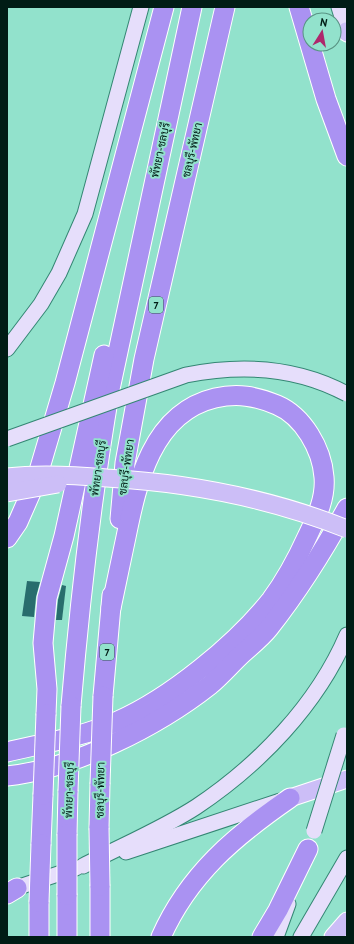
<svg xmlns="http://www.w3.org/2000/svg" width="354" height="944" font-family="'PT Sans',Sarabun,sans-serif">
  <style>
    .building { fill: #286d6d }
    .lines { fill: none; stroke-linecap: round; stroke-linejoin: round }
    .secondary-casing { stroke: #348673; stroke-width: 17 }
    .primary-casing { stroke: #fff; stroke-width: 19 }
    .motorway-casing { stroke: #fff; stroke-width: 21 }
    .secondary { stroke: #e6defb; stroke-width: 15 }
    .primary { stroke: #ccbef7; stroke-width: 17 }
    .motorway { stroke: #aa92f2; stroke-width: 19 }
    .secondary-bridge-casing { stroke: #348673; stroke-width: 17; stroke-linecap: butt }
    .primary-bridge-casing { stroke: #fff; stroke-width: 19; stroke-linecap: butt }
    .motorway-bridge-casing { stroke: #fff; stroke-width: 21; stroke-linecap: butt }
    .secondary-bridge { stroke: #e6defb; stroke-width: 15 }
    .primary-bridge { stroke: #ccbef7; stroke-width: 17 }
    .motorway-bridge { stroke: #aa92f2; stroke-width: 19 }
    .labels { text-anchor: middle; stroke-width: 4; stroke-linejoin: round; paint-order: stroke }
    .shield { fill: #92e2cc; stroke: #2c574c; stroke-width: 1 }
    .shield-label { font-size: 10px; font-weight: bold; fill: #001c15 }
    .street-label { font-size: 11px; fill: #001c15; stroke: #92e2cc }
  </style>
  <rect width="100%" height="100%" fill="#92e2cc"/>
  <g class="building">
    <polygon points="27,581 40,582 36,597 34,617 22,616"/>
    <polygon points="62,585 66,586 62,620 56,620 58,600"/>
  </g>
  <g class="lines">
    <g class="secondary-casing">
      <g id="secondary">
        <polyline points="339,7 347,33"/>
        <polyline points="7,349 41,304 59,273 85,214 141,7"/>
        <polyline points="126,852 280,801"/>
        <path d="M 83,866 C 119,847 162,829 196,807 C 259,765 317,705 347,635"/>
        <polyline points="7,891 76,868"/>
        <polyline points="276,937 288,904"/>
        <polyline points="301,937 347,858"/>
      </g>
    </g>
    <g class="primary-casing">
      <g id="primary">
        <polyline points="346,31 347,33"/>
        <polyline points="290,798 347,779"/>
        <polyline points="333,937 347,921"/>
      </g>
    </g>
    <g class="motorway-casing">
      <g id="motorway">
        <polyline points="299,7 326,99 347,156"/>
        <polyline points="120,519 125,463 144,359 225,7"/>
        <polyline points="7,538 18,522 36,481 65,383 164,7"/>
        <polyline points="103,696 112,595"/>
        <path d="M 71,706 C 80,599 92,494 110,389 L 192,7"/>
        <polyline points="46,714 47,689 43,643 47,598 64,536 104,355"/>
        <path d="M 7,752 C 45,743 83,737 118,721 C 170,698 235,645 271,600 C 285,581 297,559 307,537 C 316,518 326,499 324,477 C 322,449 303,416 277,405 C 255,396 238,393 215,398 C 152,413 137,483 126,537 C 121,560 116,584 111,608"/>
        <path d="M 7,776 C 74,769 158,726 210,685 C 222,675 232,663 243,653 C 252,645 262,637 269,628 C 299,590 324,550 347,508"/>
        <polyline points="99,828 100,784"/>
        <polyline points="67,834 68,791"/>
        <polyline points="41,844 43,795"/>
        <polyline points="100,886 100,937"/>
        <polyline points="7,894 17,888"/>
        <polyline points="67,895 67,937"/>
        <polyline points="39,937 39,902"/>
        <path d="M 161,937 C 189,874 235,836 290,798"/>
        <polyline points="262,937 278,910 308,849"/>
      </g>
    </g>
    <use href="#secondary" class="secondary"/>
    <use href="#primary" class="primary"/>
    <use href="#motorway" class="motorway"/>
    <g class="secondary-bridge-casing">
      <g id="secondary-bridge">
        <path d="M 7,439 L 186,375 C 241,364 297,367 347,394"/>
        <polyline points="314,831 344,735"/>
      </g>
    </g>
    <g class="primary-bridge-casing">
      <g id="primary-bridge">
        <path d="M 7,477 C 40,473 74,475 107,478 C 190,483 270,498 347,529"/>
        <polyline points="7,493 58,484"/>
      </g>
    </g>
    <g class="motorway-bridge-casing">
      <g id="motorway-bridge">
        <polyline points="100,784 103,696"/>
        <polyline points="68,791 71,706"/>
        <polyline points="43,795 46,714"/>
        <polyline points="99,828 100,886"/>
        <polyline points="67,895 67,834"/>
        <polyline points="39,902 41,844"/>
      </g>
    </g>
    <use href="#secondary-bridge" class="secondary-bridge"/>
    <use href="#primary-bridge" class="primary-bridge"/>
    <use href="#motorway-bridge" class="motorway-bridge"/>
  </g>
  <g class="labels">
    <g class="shield">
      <rect x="149" y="297" width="14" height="16" rx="3"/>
      <rect x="100" y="644" width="14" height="16" rx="3"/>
    </g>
    <g class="shield-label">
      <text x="156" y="309">7</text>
      <text x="107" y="656">7</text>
    </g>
    <g class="street-label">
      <text transform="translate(160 150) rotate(-78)" y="4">พัทยา-ชลบุรี</text>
      <text transform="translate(192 150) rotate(-77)" y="4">ชลบุรี-พัทยา</text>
      <text transform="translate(126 467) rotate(-82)" y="4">ชลบุรี-พัทยา</text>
      <text transform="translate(98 468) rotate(-82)" y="4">พัทยา-ชลบุรี</text>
      <text transform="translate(69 790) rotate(-88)" y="4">พัทยา-ชลบุรี</text>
      <text transform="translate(100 790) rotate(-89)" y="4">ชลบุรี-พัทยา</text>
    </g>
  </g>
  <rect width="354" height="944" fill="none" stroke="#001c15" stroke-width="16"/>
  <g transform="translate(322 32) rotate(11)"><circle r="19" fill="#92e2cc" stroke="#589383"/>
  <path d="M0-3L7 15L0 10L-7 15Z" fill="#ae276c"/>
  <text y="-6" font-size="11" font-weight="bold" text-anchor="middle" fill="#001c15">N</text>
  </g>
</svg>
